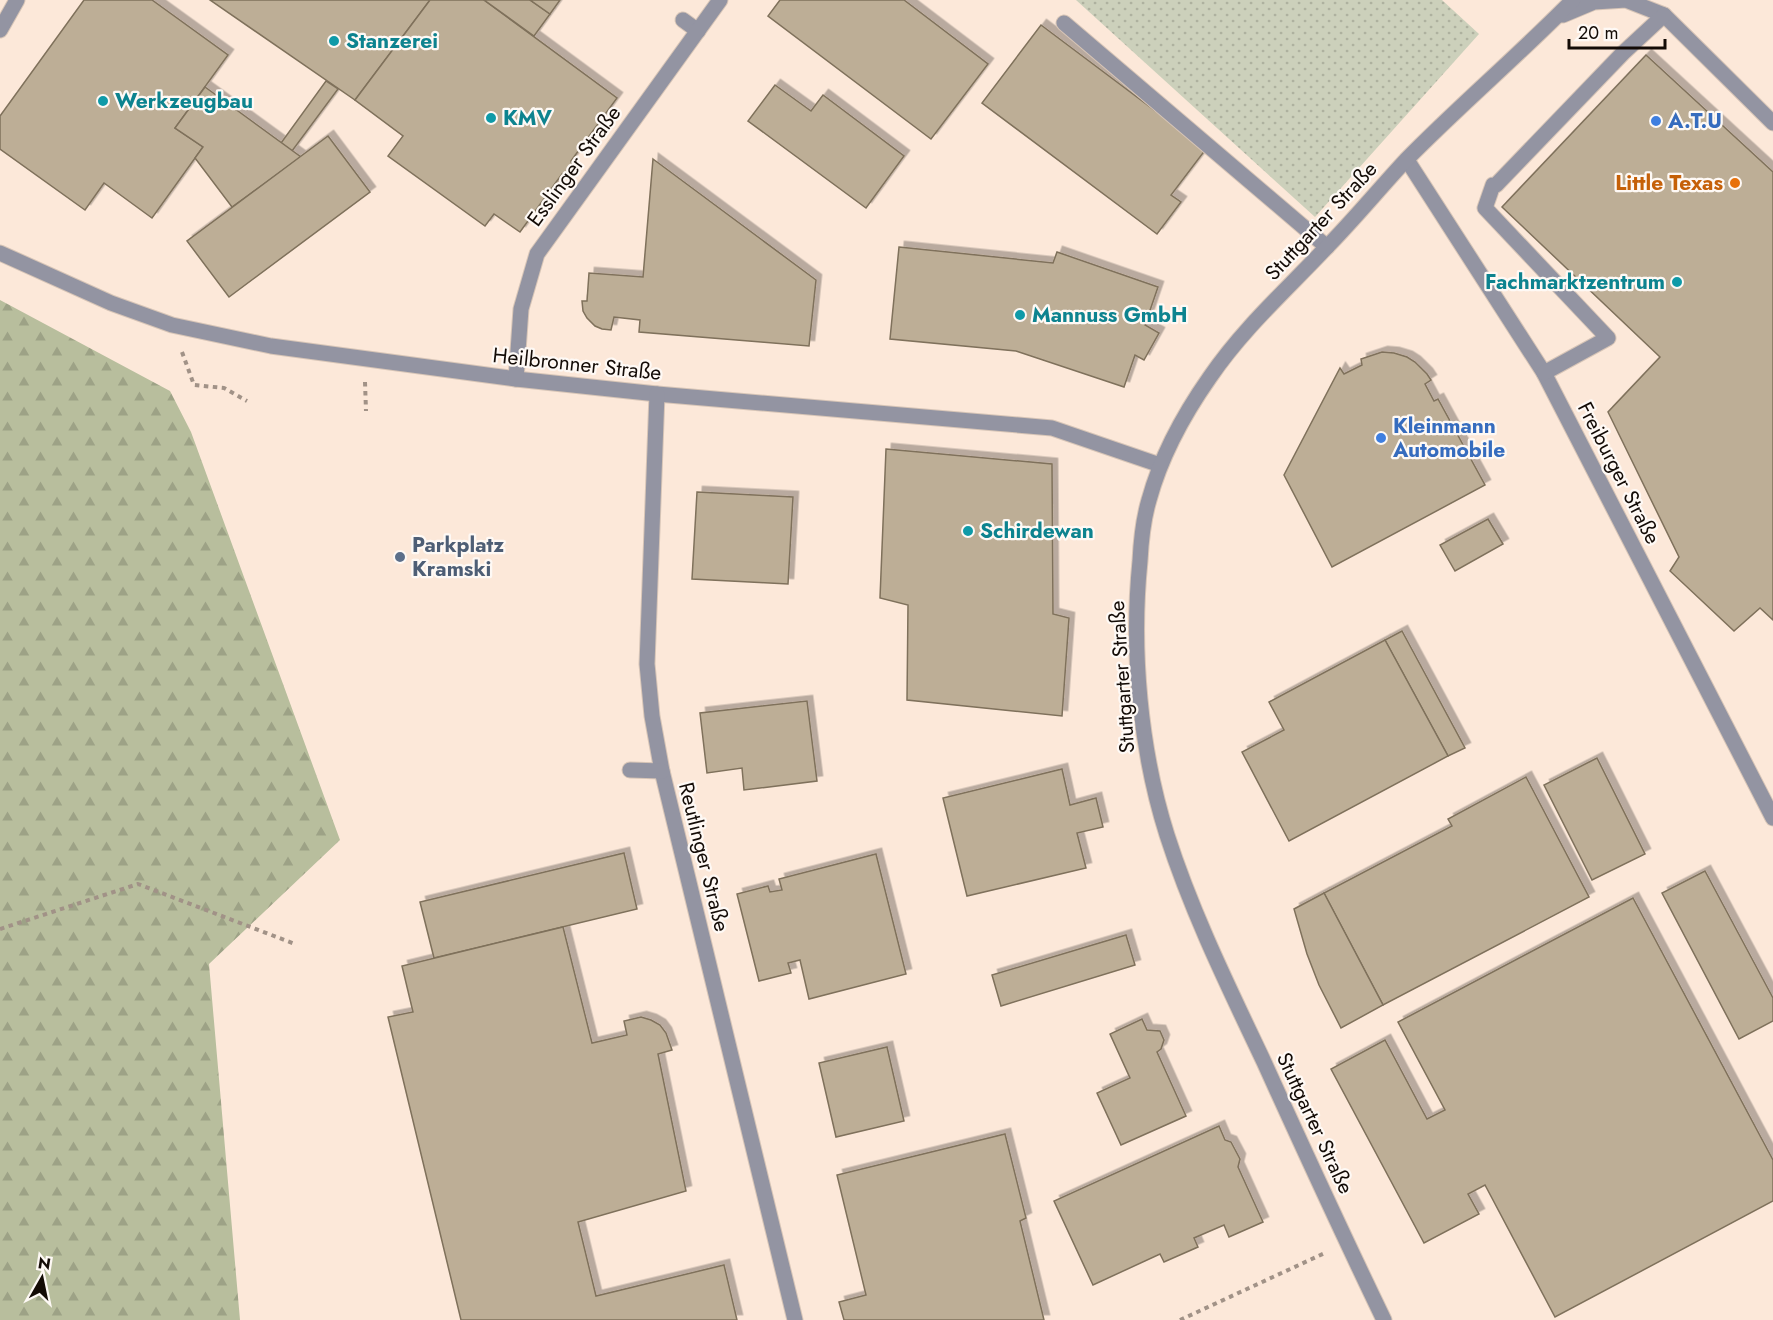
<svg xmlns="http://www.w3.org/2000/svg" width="1773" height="1320" font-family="Jost,sans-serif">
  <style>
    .grass { fill: url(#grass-dots) }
    .forest { fill: url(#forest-firs) }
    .building { fill: #bdae96; stroke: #7f715b; stroke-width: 1.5; filter: url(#shadow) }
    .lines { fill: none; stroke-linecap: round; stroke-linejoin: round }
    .minor-casing { stroke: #d7c5b7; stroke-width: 17 }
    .path { stroke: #a19287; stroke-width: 4; stroke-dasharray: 4.5 4.5; stroke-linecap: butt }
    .minor { stroke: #9394a2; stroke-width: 15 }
    .culture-dot { fill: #0f9aa8; stroke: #fef9f5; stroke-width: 2 }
    .shop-dot { fill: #3f7fe0; stroke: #fef9f5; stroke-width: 2 }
    .food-dot { fill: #e8710a; stroke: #fef9f5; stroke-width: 2 }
    .service-dot { fill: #5c6f8a; stroke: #fef9f5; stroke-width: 2 }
    .labels { text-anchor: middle; stroke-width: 4.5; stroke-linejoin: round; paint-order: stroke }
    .culture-label { font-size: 21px; font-weight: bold; fill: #0d838f; stroke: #fef9f5; text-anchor: start }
    .shop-label { font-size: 21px; font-weight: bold; fill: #366cbe; stroke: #fef9f5; text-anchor: start }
    .street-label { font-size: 21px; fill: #130b06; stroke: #fef9f5 }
    .food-label { font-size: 21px; font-weight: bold; fill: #c56008; stroke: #fef9f5; text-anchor: end }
    .service-label { font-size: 21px; font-weight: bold; fill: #4e5e75; stroke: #fef9f5; text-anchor: start }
  </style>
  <defs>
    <pattern id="grass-dots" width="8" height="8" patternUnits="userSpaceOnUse" patternTransform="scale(1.5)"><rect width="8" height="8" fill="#ccd0bb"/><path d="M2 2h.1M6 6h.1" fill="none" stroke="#aeb19f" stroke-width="1.8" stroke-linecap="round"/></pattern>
    <pattern id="forest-firs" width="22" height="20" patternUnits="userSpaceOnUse" patternTransform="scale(1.5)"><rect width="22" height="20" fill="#b8be9d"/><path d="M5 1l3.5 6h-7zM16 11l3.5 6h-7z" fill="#9da286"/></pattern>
    <filter id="shadow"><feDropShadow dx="5.5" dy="-5.5" stdDeviation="0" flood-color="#0004"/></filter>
  </defs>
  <rect width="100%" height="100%" fill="#fce8d9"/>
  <polygon class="grass" points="1076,0 1442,0 1479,34 1315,217"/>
  <polygon class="forest" points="0,300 170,391 191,432 340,840 209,964 240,1320 0,1320"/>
  <g class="building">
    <polygon points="84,0 152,0 228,55 175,128 203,147 152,218 104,183 85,210 0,149 0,116"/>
    <polygon points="210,0 430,0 355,100"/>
    <polygon points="430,0 484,0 617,98 571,161 573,173 562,174 520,232 494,214 485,226 388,156 403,136 355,100"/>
    <polygon points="484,0 530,0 550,14 534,36"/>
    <polygon points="530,0 560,0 550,14"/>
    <polygon points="780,0 904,0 988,64 931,139 768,16"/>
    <polygon points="1041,25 1206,149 1171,195 1181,202 1157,234 982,103"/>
    <polygon points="1646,55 1773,172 1773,620 1760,608 1734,631 1670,571 1679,557 1608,412 1660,357 1502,207"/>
    <polygon points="326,81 338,89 292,151 281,143"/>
    <polygon points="775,85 811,111 823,95 904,156 866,208 748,121"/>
    <polygon points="205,87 301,157 232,207 195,158 203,147 175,128"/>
    <polygon points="328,136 370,192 229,297 187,241"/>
    <polygon points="653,159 816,280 809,346 639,332 640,320 614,317 611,330 602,329 595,326 587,318 583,311 582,301 587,301 589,273 643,277"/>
    <polygon points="899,247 1053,263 1057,252 1158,287 1145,325 1159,333 1144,360 1135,355 1124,387 1016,351 890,339"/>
    <polygon points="1382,352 1394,353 1407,357 1415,362 1427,374 1431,380 1425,384 1434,401 1438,399 1485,485 1332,567 1284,475 1340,368 1344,374 1362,365 1361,359"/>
    <polygon points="886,449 1052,464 1053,614 1069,618 1062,716 907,700 908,605 880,598"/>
    <polygon points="697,492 793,497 788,584 692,579"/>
    <polygon points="1488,519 1503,544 1455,571 1440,545"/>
    <polygon points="1402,631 1465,748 1448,756 1385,640"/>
    <polygon points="1385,640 1448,756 1289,841 1242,752 1284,730 1269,702"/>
    <polygon points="807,701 817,781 744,790 742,768 707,773 700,713"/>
    <polygon points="1597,758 1645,854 1592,880 1544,785"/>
    <polygon points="1062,769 1070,805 1096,798 1103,827 1077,833 1086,868 967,896 943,798"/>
    <polygon points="1526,777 1589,897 1383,1005 1324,893 1452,826 1448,819"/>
    <polygon points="624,853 637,909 434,958 420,902"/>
    <polygon points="876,854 906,974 809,999 800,960 788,963 791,973 759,981 737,894 768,886 770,892 782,890 779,879"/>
    <polygon points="1705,871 1773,998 1773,1021 1739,1039 1662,893"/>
    <polygon points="1324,893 1383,1005 1341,1028 1319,985 1307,954 1294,909"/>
    <polygon points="1633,898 1773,1160 1773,1201 1555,1317 1485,1185 1468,1194 1479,1214 1424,1243 1331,1069 1385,1040 1427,1119 1445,1110 1398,1022"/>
    <polygon points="563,927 592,1043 627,1035 624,1021 641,1017 651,1020 660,1025 666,1033 672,1050 658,1054 686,1191 578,1222 596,1296 724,1265 737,1320 461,1320 388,1017 413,1012 402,966"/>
    <polygon points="1126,935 1135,965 1001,1006 992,975"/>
    <polygon points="1142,1019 1147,1030 1160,1031 1164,1040 1161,1049 1157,1052 1186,1116 1121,1145 1097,1093 1130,1078 1110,1034"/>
    <polygon points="887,1047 904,1121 836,1137 819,1063"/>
    <polygon points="1219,1126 1225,1140 1231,1142 1240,1159 1238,1167 1263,1222 1229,1237 1224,1225 1194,1238 1198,1247 1164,1262 1160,1254 1093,1285 1054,1201"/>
    <polygon points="1005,1134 1026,1218 1020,1221 1044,1320 844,1320 839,1302 866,1295 837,1175"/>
  </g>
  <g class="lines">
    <g class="minor-casing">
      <g id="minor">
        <polyline points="1563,15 1594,2 1626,0 1664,15 1773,123"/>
        <polyline points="683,20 698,31"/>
        <polyline points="1064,23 1327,247"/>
        <polyline points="0,30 17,0"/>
        <polyline points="1407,160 1544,373 1773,818"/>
        <polyline points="0,253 111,303 172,325 271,346 516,379 657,394 1052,428 1160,465"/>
        <polyline points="1544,373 1608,338 1485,208 1493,185 1496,185 1623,53 1664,15"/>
        <polyline points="516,379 521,309 537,254 720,0"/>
        <polyline points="657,394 647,664 652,716 662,771 795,1320"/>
        <polyline points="630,770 662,771"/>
        <path d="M 1384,1320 C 1343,1235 1303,1148 1264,1062 C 1229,988 1192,913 1167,835 C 1140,750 1131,650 1140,561 C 1141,541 1143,520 1149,500 C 1161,456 1184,414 1210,377 C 1242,330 1284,292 1323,251 C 1352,222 1378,190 1406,160 C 1460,105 1519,55 1573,0"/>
      </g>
    </g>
    <g class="path">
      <polyline points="182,352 194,385 224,388 247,401"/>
      <polyline points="365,382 366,411"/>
      <polyline points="0,929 138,884 295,944"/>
      <polyline points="1180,1320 1327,1252"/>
    </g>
    <use href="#minor" class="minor"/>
  </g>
  <g class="culture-dot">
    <circle cx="334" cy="41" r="6"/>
    <circle cx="103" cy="101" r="6"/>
    <circle cx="491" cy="118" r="6"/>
    <circle cx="1677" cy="282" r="6"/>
    <circle cx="1020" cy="315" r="6"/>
    <circle cx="968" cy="531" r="6"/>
  </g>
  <g class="shop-dot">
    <circle cx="1656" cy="121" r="6"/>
    <circle cx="1381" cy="438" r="6"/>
  </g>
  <circle class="food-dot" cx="1735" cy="183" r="6"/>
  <circle class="service-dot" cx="400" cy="557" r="6"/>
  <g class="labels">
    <g class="culture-label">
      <text x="346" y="48">Stanzerei</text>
      <text x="115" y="108">Werkzeugbau</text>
      <text x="503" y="125">KMV</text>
      <text x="1665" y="289" text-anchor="end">Fachmarktzentrum</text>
      <text x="1032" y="322">Mannuss GmbH</text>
      <text x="980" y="538">Schirdewan</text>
    </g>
    <g class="shop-label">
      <text x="1668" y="128">A.T.U</text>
      <text x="1393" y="433">Kleinmann<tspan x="1393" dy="24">Automobile</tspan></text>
    </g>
    <g class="street-label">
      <text transform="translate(574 166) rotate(-54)" y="7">Esslinger Straße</text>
      <text transform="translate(1321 221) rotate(-47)" y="7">Stuttgarter Straße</text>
      <text transform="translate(577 364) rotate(6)" y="7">Heilbronner Straße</text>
      <text transform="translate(1619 473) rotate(63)" y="7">Freiburger Straße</text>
      <text transform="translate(1122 677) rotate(-94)" y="7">Stuttgarter Straße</text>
      <text transform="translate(704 857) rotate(76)" y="7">Reutlinger Straße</text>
      <text transform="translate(1315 1123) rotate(65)" y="7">Stuttgarter Straße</text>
    </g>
    <g class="food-label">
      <text x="1723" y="190">Little Texas</text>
    </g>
    <g class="service-label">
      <text x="412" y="552">Parkplatz<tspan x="412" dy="24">Kramski</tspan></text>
    </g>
  </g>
  <g transform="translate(42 1278) rotate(9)" stroke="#fef9f5" stroke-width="4.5" paint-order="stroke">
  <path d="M0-4.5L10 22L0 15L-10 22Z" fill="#130b06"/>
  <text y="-9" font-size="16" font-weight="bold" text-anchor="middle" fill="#130b06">N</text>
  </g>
  <path d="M1569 39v9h96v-9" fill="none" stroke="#130b06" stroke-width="3"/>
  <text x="1578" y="39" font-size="18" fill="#130b06" stroke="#fef9f5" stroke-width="4.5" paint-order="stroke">20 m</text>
</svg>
